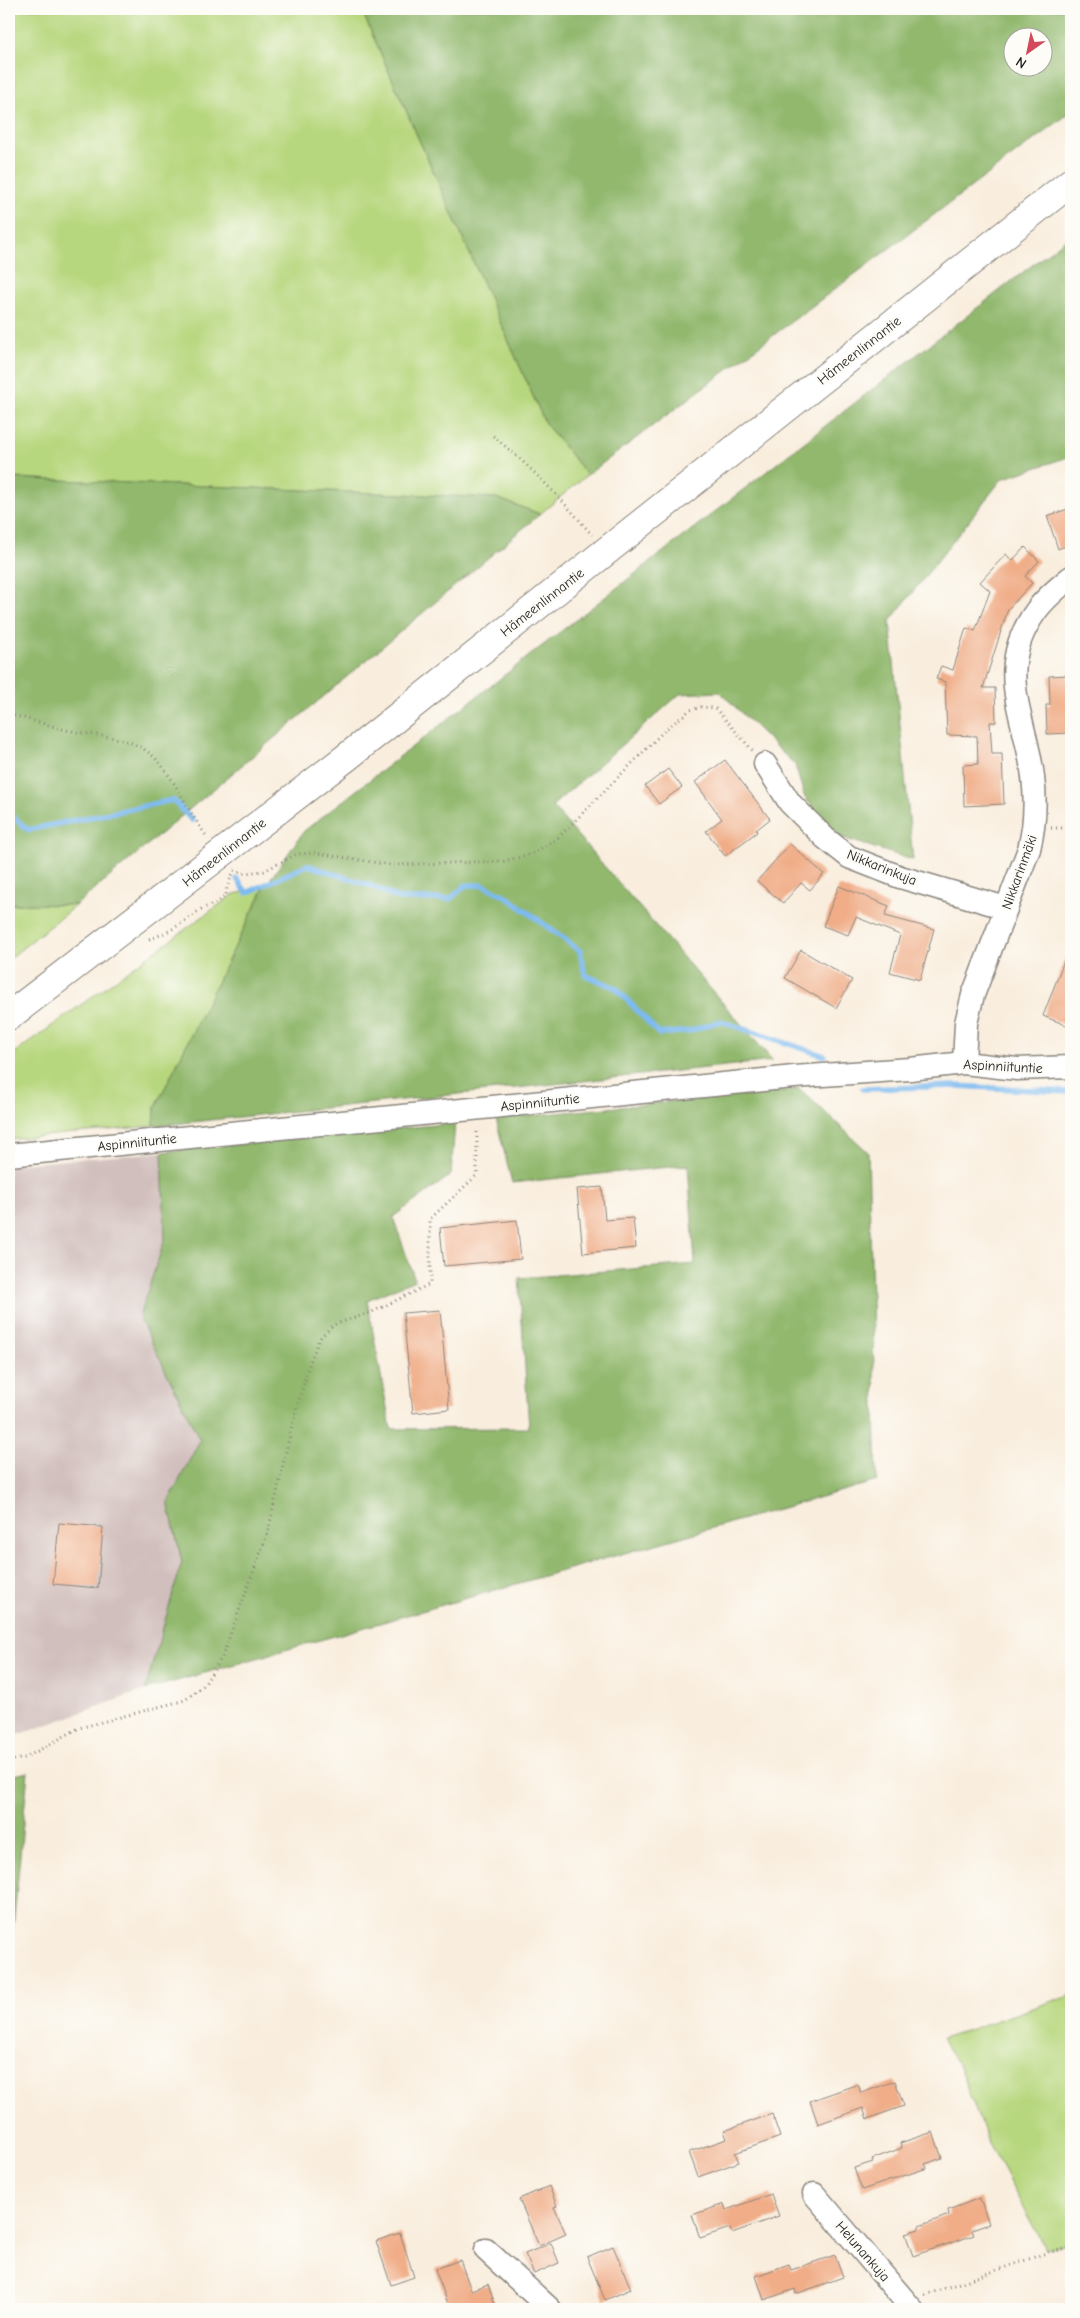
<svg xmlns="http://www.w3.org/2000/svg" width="1080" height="2318" font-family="'Comic Neue',sans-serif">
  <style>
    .industrial { fill: #d1bfbd }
    .green { fill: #b7d77e; stroke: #6a7a4d }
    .forest { fill: #91b86d; stroke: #566a44; fill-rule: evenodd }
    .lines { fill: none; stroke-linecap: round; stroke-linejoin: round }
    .stream { stroke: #7dbaf0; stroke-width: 5.5 }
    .building { fill: #f0ad88 }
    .minor-casing { stroke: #8a857d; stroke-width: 25 }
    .major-casing { stroke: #8a857d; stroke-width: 30 }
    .path { stroke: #8a857d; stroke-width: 3; stroke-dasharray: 1 4; stroke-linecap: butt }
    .minor { stroke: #fff; stroke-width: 22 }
    .major { stroke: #fff; stroke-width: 28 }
    .labels { text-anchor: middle; stroke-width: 5; stroke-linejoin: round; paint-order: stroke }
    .street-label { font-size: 14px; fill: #1c1c1c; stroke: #fdfcf7 }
  </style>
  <rect width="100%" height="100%" fill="#fdfcf7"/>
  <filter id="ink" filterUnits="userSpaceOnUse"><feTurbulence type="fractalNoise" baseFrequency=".02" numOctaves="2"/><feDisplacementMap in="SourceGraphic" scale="10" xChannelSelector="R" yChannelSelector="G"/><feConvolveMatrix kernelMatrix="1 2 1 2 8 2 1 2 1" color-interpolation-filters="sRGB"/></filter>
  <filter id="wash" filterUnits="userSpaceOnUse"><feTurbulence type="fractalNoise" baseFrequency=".0096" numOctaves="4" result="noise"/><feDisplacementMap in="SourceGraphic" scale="20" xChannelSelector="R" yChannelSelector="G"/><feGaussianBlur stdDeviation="1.12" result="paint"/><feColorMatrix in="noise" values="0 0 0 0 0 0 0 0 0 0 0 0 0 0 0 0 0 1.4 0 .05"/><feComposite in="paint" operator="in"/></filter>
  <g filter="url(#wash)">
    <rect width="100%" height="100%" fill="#f9eede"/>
    <polygon class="industrial" points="162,1152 165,1239 139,1317 200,1440 168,1502 182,1562 145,1690 9,1738 9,1165"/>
    <g class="green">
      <polygon points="9,9 361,9 545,423 587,475 540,514 496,498 9,478"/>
      <polygon points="264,888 155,1108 154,1126 9,1139 9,1057 234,894"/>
      <polygon points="9,904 76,905 9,959"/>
      <polygon points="1071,1995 1071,2243 1045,2248 987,2140 959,2067 942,2039"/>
    </g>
    <g class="forest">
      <path d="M 361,9 L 1071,9 L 1071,112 L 587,475 L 545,423 ZM 1012,38 L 1042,38 L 1042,68 L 1012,68 Z"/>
      <polygon points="1071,235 1071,456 1002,479 890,621 913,860 840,837 805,798 795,765 720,692 680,694 552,806 773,1061 154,1126 155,1108 264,888 304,831"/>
      <polygon points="9,478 496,498 540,514 76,905 9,904"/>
      <polygon points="800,1089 868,1152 877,1481 145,1690 182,1562 168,1502 200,1440 139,1317 165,1239 162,1152 455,1123 451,1175 393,1217 415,1280 367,1300 391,1429 529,1428 519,1278 695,1264 688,1165 512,1183 496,1119"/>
      <polygon points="28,1772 9,1970 9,1776"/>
    </g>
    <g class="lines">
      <g class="stream">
        <polyline points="9,813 28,830 173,800 192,820"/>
        <polyline points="237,879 247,893 307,865 369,885 400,899 450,899 466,885 483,885 506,896 580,951 585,975 616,988 659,1034 690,1031 720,1021 825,1056"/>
        <polyline points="863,1089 955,1086 1071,1092"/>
      </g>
    </g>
    <g id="blocks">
      <g class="building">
        <polygon points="1071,508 1071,544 1058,549 1047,516"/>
        <polygon points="1025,547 1039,561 1025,576 1032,583 1008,609 983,688 995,688 996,722 990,722 992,754 1002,754 1004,804 964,806 963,765 978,764 977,736 947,735 945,682 936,679 941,666 953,670 966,628 975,631 990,591 980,582 1006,554 1012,561"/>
        <polygon points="1068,675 1071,733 1047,734 1046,705 1050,705 1049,676"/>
        <polygon points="725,760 770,819 756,830 757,832 725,856 706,831 722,819 695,782"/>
        <polygon points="668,769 682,787 659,804 645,786"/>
        <polygon points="790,844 824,874 810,890 801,883 783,903 757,881"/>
        <polygon points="839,886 889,906 885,916 934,929 920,980 890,972 900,935 856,917 848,935 823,926"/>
        <polygon points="1070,945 1071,945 1071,1027 1043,1016"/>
        <polygon points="801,950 852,980 836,1008 785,978"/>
        <polygon points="602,1187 605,1220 633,1218 636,1248 583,1253 577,1189"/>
        <polygon points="517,1220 521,1259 444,1266 440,1228"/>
        <polygon points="440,1310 449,1409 413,1413 403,1313"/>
        <polygon points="59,1523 103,1527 98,1588 53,1584"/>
        <polygon points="895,2081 904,2106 867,2119 863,2108 818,2124 810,2101 858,2084 861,2093"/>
        <polygon points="772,2114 780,2137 735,2153 739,2162 698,2177 689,2152 727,2139 724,2131"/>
        <polygon points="933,2132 942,2158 925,2164 927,2168 862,2190 854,2168 873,2162 872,2159 902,2148 900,2143"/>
        <polygon points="549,2186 557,2206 554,2207 566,2234 539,2246 519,2199"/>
        <polygon points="771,2194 779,2216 732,2233 730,2228 700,2238 692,2215 724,2204 726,2210"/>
        <polygon points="980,2198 989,2224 972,2230 974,2235 913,2256 905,2233 919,2229 919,2226 949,2215 948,2210"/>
        <polygon points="400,2233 414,2277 391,2285 376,2241"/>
        <polygon points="551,2243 559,2263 534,2274 525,2254"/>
        <polygon points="613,2246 631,2289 605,2300 587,2257"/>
        <polygon points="835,2255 843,2277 796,2294 795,2289 764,2300 756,2276 789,2264 791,2270"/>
        <polygon points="460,2260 471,2290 488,2284 495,2304 478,2309 450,2309 435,2269"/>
      </g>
    </g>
  </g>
  <g filter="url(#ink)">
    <use href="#blocks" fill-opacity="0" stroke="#8a857d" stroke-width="1"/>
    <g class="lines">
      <g class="minor-casing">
        <g id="minor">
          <polyline points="765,764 790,803 825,838 849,857 900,877 1006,908"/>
          <path d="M 964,1063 L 966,1023 L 973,995 L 1029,849 C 1035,825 1036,801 1033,777 C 1026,716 993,670 1036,611 C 1045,598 1059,587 1071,577"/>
          <polyline points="9,1155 794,1077 910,1069 964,1063 1017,1069 1071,1067"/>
          <polyline points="814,2194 912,2309"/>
          <polyline points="486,2250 550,2309"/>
        </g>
      </g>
      <g class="major-casing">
        <polyline id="major" points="9,1016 347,757 1071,182"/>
      </g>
      <g class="path">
        <path d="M 493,436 C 530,466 562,499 592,535"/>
        <path d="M 9,715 C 30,718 50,727 72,731 C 106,738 138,735 162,766 C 179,788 190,814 207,837"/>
        <polyline points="1051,828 1071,828"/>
        <polyline points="234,870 244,873 264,871 297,854 316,853 391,865 504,861 532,854 559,837 665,730 690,710 701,707 715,708 753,751"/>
        <path d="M 149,939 C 174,931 179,924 200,910 C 210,904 217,905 226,895 L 227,887 L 233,873"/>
        <polyline points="9,1761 25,1758 79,1728 185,1700 204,1685 222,1657 268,1532 292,1425 309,1365 319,1339 333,1325 372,1312 430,1284 430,1219 477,1175 477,1129"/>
        <polyline points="925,2295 1049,2252 1071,2248"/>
      </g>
      <use href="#minor" class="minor"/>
      <use href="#major" class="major"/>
    </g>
  </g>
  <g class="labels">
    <g class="street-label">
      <text transform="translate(859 350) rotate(-38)" y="5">Hämeenlinnantie</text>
      <text transform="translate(542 602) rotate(-38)" y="5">Hämeenlinnantie</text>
      <text transform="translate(224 852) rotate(-38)" y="5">Hämeenlinnantie</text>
      <text transform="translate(882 867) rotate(22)" y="5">Nikkarinkuja</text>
      <text transform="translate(1019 872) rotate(-70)" y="5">Nikkarinmäki</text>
      <text transform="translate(1003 1066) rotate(3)" y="5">Aspinniituntie</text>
      <text transform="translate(540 1102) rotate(-6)" y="5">Aspinniituntie</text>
      <text transform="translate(137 1142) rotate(-6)" y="5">Aspinniituntie</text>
      <text transform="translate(863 2251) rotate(49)" y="5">Helunankuja</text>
    </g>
  </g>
  <rect width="1080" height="2318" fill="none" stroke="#fdfcf7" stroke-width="30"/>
  <g transform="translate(1028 52) rotate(213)"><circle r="24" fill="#fdfcf7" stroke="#a3a29f"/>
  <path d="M0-4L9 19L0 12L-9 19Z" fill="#d1495b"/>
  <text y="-8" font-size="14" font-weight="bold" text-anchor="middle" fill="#1c1c1c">N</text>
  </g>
</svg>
